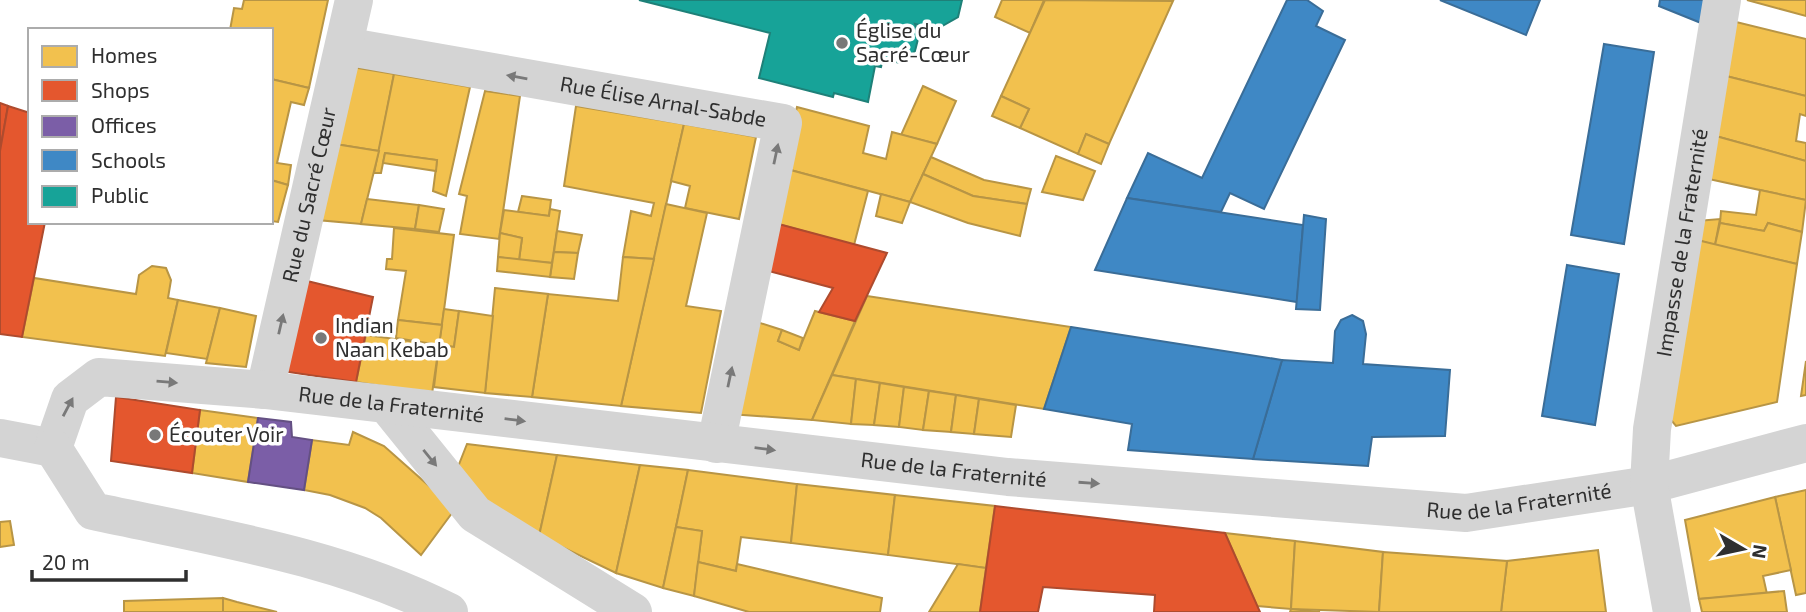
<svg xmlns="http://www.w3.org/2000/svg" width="1806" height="612" font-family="'Exo 2',sans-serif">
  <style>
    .homes { fill: #f2c14e; stroke: #b89545; stroke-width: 2 }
    .shops { fill: #e4572e; stroke: #ae4b2e; stroke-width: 2 }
    .offices { fill: #7b5ea7; stroke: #645083; stroke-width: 2 }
    .schools { fill: #3f88c5; stroke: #3a6d98; stroke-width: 2 }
    .public { fill: #17a398; stroke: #1e8078; stroke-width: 2 }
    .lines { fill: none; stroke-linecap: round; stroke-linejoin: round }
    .minor { stroke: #d4d4d4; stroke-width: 38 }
    .oneway { fill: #797979 }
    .poi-dot { fill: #787878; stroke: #fff; stroke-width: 2.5 }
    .labels { text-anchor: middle; stroke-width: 7; stroke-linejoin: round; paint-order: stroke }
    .poi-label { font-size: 21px; fill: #2f2f2f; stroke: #fff; text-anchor: start }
    .street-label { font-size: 21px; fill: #2f2f2f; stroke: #fff }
  </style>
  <rect width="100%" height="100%" fill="#fff"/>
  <g class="homes">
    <polygon points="244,0 328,0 309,88 271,79 271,30 230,30 234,8 242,9"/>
    <polygon points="1002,0 1044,0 1030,33 995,17"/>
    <polygon points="1045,0 1173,1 1109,144 1086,134 1078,154 1020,128 1029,109 1001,96"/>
    <polygon points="1747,0 1806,0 1806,16"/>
    <polygon points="1732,21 1806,39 1806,96 1722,75"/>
    <polygon points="352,67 394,74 379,151 335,144"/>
    <polygon points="394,74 470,87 446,196 433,191 437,160 385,153 381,173 374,173"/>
    <polygon points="1722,75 1806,96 1806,116 1800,114 1796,141 1806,143 1806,161 1712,135"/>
    <polygon points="271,79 309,88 304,105 291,102 277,163 291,165 288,185 271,180"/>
    <polygon points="923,86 956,101 937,144 901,135"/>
    <polygon points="485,91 520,96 499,239 460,234 467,196 459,194"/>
    <polygon points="1001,96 1029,109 1020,128 992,116"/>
    <polygon points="576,106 684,124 654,259 623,257 631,211 651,216 654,203 564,186"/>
    <polygon points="797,107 869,126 863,153 886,159 892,132 937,144 910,202 783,168"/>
    <polygon points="684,124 756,137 739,219 685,208 690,186 671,181"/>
    <polygon points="1086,134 1109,144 1101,164 1078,154"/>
    <polygon points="1712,135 1806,161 1806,200 1704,178"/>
    <polygon points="335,144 379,151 361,224 317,220"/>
    <polygon points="385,153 437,160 436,171 383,163"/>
    <polygon points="1056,156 1095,171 1083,200 1042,192"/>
    <polygon points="931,157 984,180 1031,189 1027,204 973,196 923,174"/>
    <polygon points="783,168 868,191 854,245 771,222"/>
    <polygon points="923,174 973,196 1027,204 1020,236 968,223 910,202"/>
    <polygon points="271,180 288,185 278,222 271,221"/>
    <polygon points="1760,190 1806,200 1802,232 1768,223 1764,231 1720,223 1721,211 1756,215"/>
    <polygon points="881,194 910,202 902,223 876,216"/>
    <polygon points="522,196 551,200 549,216 518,212"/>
    <polygon points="367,199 419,205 415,229 361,224"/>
    <polygon points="666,204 707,213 686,306 721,311 701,413 621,406"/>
    <polygon points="419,205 444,209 439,232 415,229"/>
    <polygon points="550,209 560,211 552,263 519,260 522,238 500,233 504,210 549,216"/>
    <polygon points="1720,219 1715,245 1693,239 1697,221"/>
    <polygon points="1720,223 1764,231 1768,223 1802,232 1797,264 1715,245"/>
    <polygon points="394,228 454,235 442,325 398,320 406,271 386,269 387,259 392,259"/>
    <polygon points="557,231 582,235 578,253 554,252"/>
    <polygon points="500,233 522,238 519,260 498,257"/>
    <polygon points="1693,239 1797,264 1777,402 1676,426 1671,420"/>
    <polygon points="554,252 578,253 574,279 550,277"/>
    <polygon points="498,257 552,263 550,277 497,271"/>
    <polygon points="623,257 654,259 621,406 532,397 548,294 618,301"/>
    <polygon points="152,266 166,268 171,280 168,298 178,300 165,356 22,337 34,278 136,294 139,275"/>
    <polygon points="495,288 548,294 532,397 485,393"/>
    <polygon points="867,296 1071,327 1044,409 832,375"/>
    <polygon points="178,300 220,308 207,359 166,353"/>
    <polygon points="220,308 256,316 246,367 206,363"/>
    <polygon points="444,309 459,311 454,347 439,345"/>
    <polygon points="459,311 493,316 485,393 434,387 439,345 454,347"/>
    <polygon points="815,311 855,321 812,420 730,414 751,320 782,330 778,341 799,350"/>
    <polygon points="398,320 442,325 439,345 396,338"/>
    <polygon points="782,330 803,338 799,350 778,341"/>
    <polygon points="366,335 439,345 432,394 356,382"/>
    <polygon points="1806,361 1806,395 1801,396"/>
    <polygon points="832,375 856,379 851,424 812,420"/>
    <polygon points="856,379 880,383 874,425 851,424"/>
    <polygon points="880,383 904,387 899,427 874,425"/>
    <polygon points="904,387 929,391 923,430 899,427"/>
    <polygon points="929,391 956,395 951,432 923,430"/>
    <polygon points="956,395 979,399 974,434 951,432"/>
    <polygon points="979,399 1016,405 1011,437 974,434"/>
    <polygon points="200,410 258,418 248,482 192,473"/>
    <polygon points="353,432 384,446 455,509 421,555 381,518 365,508 330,495 304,490 312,440 349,445"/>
    <polygon points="467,444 557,455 539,536 495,512 456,472"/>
    <polygon points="557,455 640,465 616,573 539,536"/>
    <polygon points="640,465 688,470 663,588 616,573"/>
    <polygon points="688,470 797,484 791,543 741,537 736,571 698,562 702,531 676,527"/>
    <polygon points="797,484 895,495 888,555 791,543"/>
    <polygon points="1806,490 1806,593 1796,595 1775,497"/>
    <polygon points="895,495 995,506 986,568 888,555"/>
    <polygon points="1775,497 1791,570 1763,576 1767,594 1699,599 1685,520"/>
    <polygon points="10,521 14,545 0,547 0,522"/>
    <polygon points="676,527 702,531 694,596 663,588"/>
    <polygon points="1225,533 1295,541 1291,609 1257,606"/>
    <polygon points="1295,541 1383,552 1379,612 1291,609"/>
    <polygon points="1598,550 1606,612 1501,612 1507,561"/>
    <polygon points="1383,552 1507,561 1501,612 1379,612"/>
    <polygon points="698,562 736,571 737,564 882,598 880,612 749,612 694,596"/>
    <polygon points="958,564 986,568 980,612 929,612"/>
    <polygon points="1784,591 1787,612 1702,612 1699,599"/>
    <polygon points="223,598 223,612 124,612 124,601"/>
    <polygon points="223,598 237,602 277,612 223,612"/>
    <polygon points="1291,609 1320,612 1290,612"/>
  </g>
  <g class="shops">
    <polygon points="0,103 8,106 0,151"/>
    <polygon points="8,106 30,113 30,222 45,222 22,337 0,334 0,151"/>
    <polygon points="771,222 887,253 855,321 819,312 833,288 761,269"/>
    <polygon points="303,280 373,297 356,382 282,371"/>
    <polygon points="116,397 200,410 192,473 111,461"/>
    <polygon points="995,506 1225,533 1260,612 1154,612 1155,595 1043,587 1038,612 980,612"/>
  </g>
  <polygon class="offices" points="258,418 291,422 292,437 312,440 304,490 248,482"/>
  <g class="schools">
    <polygon points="1287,0 1307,0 1323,11 1316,26 1345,40 1264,209 1230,193 1221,212 1127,198 1148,153 1202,178"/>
    <polygon points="1440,0 1540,0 1526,35"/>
    <polygon points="1660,0 1710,0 1706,25 1659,6"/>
    <polygon points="1604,44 1654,52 1624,244 1571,235"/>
    <polygon points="1127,198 1303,225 1297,302 1095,270"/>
    <polygon points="1304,215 1326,219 1320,310 1296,309"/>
    <polygon points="1567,265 1619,274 1595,425 1542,416"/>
    <polygon points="1352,315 1363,321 1366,334 1363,364 1450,370 1445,436 1372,437 1368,466 1253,459 1282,360 1333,363 1335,331 1341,320"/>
    <polygon points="1071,327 1282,360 1253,459 1128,450 1132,424 1044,409"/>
  </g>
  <polygon class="public" points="639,0 962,0 958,17 937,29 915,24 919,35 915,51 910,56 900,63 883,59 881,67 875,66 868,102 834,93 833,97 759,78 770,33"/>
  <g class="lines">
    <g class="minor">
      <path id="s1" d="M 344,46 L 783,123 L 716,444"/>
      <path id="s2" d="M 265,390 L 354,0"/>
      <polyline points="387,405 475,514 633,612"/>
      <polyline points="0,438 53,448"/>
      <path id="s3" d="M 53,448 L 70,399 L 99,377 L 265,390 L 1008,477 L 1466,513 L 1649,485 L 1806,443"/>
      <path d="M 53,448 L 93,511 C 213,537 339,556 449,612"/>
      <path id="s4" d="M 1672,612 L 1649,485 L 1652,429 L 1722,0"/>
    </g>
  </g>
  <defs><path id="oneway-solid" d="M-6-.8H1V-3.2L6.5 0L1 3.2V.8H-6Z" transform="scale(1.75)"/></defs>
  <g class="oneway">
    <use href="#oneway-solid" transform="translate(517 77) rotate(-170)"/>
    <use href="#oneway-solid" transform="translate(776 154) rotate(-78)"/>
    <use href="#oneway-solid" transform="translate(281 324) rotate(-77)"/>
    <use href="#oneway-solid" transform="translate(730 377) rotate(-78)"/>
    <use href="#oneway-solid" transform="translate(167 382) rotate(5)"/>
    <use href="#oneway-solid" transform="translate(68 407) rotate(-62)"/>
    <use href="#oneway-solid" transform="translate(515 420) rotate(7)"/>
    <use href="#oneway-solid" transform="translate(765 449) rotate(7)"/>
    <use href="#oneway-solid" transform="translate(430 458) rotate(51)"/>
    <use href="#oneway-solid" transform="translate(1089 483) rotate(4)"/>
  </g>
  <g class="poi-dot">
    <circle cx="842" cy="43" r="7"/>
    <circle cx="321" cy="338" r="7"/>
    <circle cx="155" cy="435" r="7"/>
  </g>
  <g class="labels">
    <g class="poi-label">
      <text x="856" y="38">Église du<tspan x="856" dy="24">Sacré-Cœur</tspan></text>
      <text x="335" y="333">Indian<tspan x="335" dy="24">Naan Kebab</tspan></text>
      <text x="169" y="442">Écouter Voir</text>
    </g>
    <g class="street-label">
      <text dy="7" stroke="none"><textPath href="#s1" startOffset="324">Rue Élise Arnal-Sabde</textPath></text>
      <text dy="7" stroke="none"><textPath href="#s2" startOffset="200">Rue du Sacré Cœur</textPath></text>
      <text dy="7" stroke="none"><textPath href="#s4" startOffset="374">Impasse de la Fraternité</textPath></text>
      <text dy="7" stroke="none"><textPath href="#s3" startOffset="382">Rue de la Fraternité</textPath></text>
      <text dy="7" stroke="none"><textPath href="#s3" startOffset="948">Rue de la Fraternité</textPath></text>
      <text dy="7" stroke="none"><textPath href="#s3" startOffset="1516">Rue de la Fraternité</textPath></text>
    </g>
  </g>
  <rect x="28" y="28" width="245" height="196" fill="#ffffff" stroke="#acacac" stroke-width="2"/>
  <rect x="42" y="46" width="35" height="21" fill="#f2c14e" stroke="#acacac" stroke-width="2"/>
  <text x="91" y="63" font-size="21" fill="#2f2f2f">Homes</text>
  <rect x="42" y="80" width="35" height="21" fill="#e4572e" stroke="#acacac" stroke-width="2"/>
  <text x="91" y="98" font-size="21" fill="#2f2f2f">Shops</text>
  <rect x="42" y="116" width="35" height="21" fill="#7b5ea7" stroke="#acacac" stroke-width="2"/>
  <text x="91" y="133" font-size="21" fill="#2f2f2f">Offices</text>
  <rect x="42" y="150" width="35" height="21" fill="#3f88c5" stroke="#acacac" stroke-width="2"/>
  <text x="91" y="168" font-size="21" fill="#2f2f2f">Schools</text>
  <rect x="42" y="186" width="35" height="21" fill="#17a398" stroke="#acacac" stroke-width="2"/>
  <text x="91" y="203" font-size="21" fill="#2f2f2f">Public</text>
  <g transform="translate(1743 549) rotate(99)" stroke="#ffffff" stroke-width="5" paint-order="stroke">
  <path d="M0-5L12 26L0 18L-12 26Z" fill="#2f2f2f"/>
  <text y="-10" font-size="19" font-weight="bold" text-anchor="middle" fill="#2f2f2f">N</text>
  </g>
  <path d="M32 570v10h154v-10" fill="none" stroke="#2f2f2f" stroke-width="3.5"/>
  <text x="42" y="570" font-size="21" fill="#2f2f2f" stroke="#ffffff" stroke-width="5" paint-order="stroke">20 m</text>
</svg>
